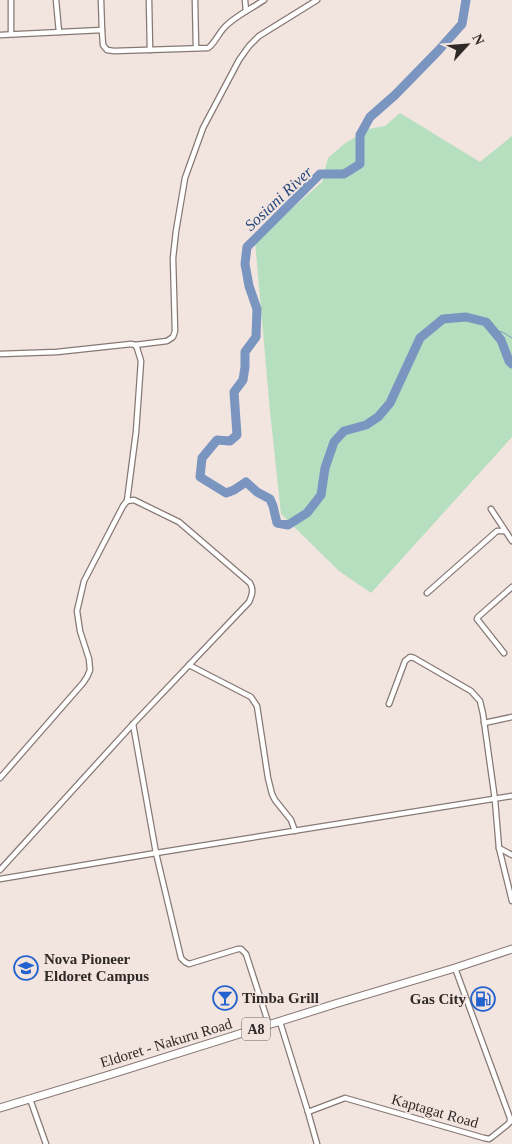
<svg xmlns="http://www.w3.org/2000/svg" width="512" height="1144" font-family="'Times New Roman',serif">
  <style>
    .green { fill: #b6dfc0 }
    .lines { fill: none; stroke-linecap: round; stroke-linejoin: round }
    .stream { stroke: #7b95c1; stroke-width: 1 }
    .river { stroke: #7b95c1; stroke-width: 9 }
    .minor-casing { stroke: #867974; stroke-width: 7 }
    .highway-casing { stroke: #867974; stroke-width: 9 }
    .minor { stroke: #fff; stroke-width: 4.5 }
    .highway { stroke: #fff; stroke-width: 7 }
    .labels { text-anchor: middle; stroke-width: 4; stroke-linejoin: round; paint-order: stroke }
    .shield { fill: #f2e4de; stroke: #6a615e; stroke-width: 1 }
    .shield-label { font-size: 14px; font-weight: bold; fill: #2f2927 }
    .poi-label { font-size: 15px; font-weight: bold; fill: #2f2927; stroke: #f2e4de; text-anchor: start }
    .street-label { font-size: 15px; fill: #2f2927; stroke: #f2e4de }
    .water-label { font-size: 16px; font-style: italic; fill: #274880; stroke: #f2e4de }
  </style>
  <rect width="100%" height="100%" fill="#f2e4de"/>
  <polygon class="green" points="400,113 480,162 512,136 512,437 371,593 339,571 281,514 270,411 255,241 322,182 328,158 344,144 368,129 385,126"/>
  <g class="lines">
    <path class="stream" d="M 494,331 C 502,330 505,334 512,338"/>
    <polyline class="river" points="466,0 462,24 438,51 395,95 370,117 360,135 360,164 344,174 320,174 247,247 245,264 249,286 257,309 256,337 245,352 245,367 243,380 234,392 237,435 230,441 217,440 202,458 200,477 226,493 234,490 246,482 257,492 270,499 273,506 277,523 288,525 307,513 321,495 325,468 334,442 344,431 366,425 378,417 390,403 420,338 443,319 466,317 486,322 501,340 509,361 512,364"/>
    <g class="minor-casing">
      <g id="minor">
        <polyline points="11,0 11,34"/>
        <polyline points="56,0 59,32"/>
        <polyline points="101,0 102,30"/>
        <polyline points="149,0 150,50"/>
        <polyline points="195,0 196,48"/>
        <polyline points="245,0 246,11"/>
        <path d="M 0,35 L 102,30 L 103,45 L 107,50 L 114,51 L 208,48 C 215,44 219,31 228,24 C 238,15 252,8 264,0"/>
        <polyline points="135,345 167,341 173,337 175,331 173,258 176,231 185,178 203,128 239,60 249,46 259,36 317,0"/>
        <polyline points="0,354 57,352 131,344 135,345 137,348 141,361 136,432 127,501 123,506 84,581 77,611 80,631 89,659 90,670 87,677 83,683 0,778"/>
        <polyline points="491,509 512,541"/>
        <polyline points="427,593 497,531 505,531"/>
        <polyline points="504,653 477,619 478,617 512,587"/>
        <polyline points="189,665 251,697 257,706 268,778 272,794 275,800 291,820 295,831"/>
        <polyline points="389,704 405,661 410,657 414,658 471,691 480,701 483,714 495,800 499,848 512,901"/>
        <polyline points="484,723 512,717"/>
        <polyline points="133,724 156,853 181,958 185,962 189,964 238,949 241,949 246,954 269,1025"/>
        <polyline points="499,848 512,855"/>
        <path d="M 0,870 L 133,724 L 249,602 C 252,595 254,590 250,583 L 179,522 L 134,500 L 127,501"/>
        <polyline points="0,879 156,853 512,796"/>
        <polyline points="280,1022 308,1112 317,1144"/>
        <polyline points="30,1099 46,1144"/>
        <polyline points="308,1112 345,1098 484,1138 489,1139 492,1137 507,1125 510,1122 510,1118 455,968"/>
      </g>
    </g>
    <g class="highway-casing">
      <polyline id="highway" points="0,1108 112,1074 338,1003 455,968 512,949"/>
    </g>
    <use href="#minor" class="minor"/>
    <use href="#highway" class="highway"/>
  </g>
  <defs>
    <g id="school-ring" transform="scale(1.25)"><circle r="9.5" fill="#f2e4de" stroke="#2362cf" stroke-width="1.5"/><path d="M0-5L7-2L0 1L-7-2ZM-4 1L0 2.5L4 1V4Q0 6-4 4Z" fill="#2362cf"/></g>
    <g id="bar-ring" transform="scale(1.25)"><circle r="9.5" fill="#f2e4de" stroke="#2362cf" stroke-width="1.5"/><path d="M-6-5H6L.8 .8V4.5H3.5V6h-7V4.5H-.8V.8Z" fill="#2362cf"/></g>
    <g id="fuel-ring" transform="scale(1.25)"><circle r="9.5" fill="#f2e4de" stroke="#2362cf" stroke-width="1.5"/><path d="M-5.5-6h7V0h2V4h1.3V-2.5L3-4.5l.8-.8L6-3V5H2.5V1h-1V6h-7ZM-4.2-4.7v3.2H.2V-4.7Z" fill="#2362cf"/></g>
  </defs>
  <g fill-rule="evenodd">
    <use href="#school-ring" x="26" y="968"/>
    <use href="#bar-ring" x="225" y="998"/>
    <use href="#fuel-ring" x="483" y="999"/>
  </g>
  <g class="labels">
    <rect class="shield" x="242" y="1017.5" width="28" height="23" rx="4"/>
    <g class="shield-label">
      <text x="256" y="1034">A8</text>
    </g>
    <g class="poi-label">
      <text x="44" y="964">Nova Pioneer<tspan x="44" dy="17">Eldoret Campus</tspan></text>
      <text x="242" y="1003">Timba Grill</text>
      <text x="466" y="1004" text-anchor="end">Gas City</text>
    </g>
    <g class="street-label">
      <text transform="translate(166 1043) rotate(-17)" y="5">Eldoret - Nakuru Road</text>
      <text transform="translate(435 1111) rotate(16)" y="5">Kaptagat Road</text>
    </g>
    <g class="water-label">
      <text transform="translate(278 198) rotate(-43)" y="6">Sosiani River</text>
    </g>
  </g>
  <g transform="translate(467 45) rotate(64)" stroke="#f2e4de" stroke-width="4" paint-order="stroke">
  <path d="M0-4L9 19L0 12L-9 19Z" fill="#2f2927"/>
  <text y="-8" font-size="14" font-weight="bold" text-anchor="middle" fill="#2f2927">N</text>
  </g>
</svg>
